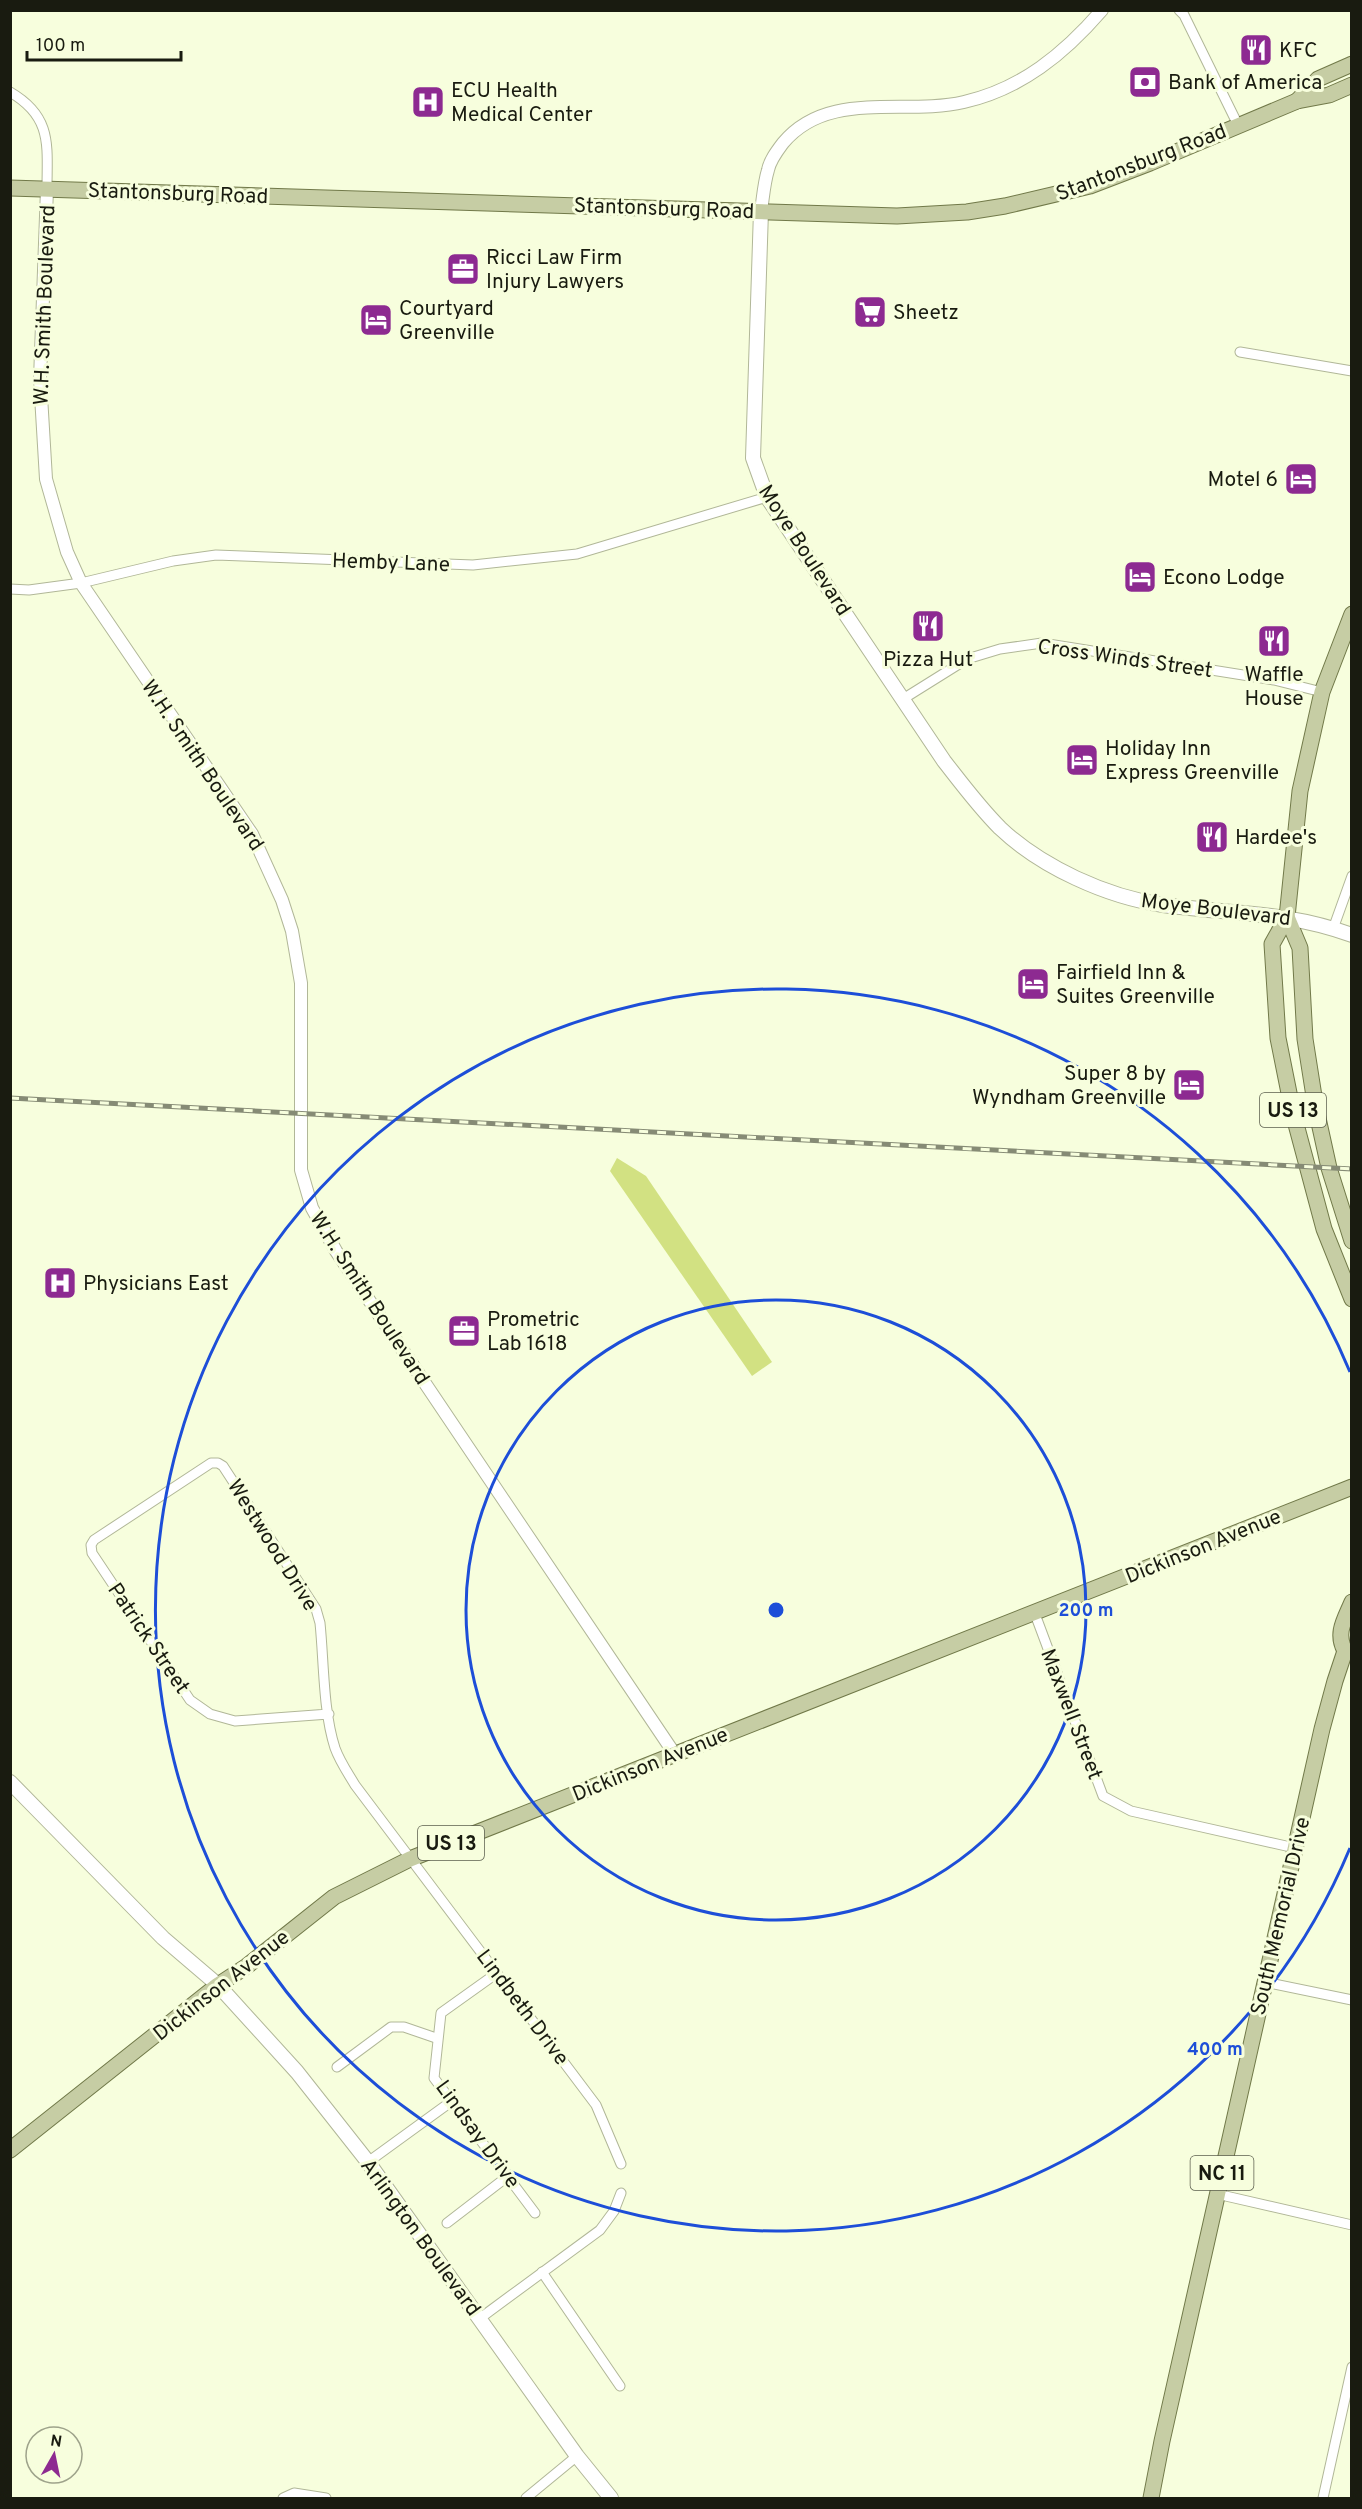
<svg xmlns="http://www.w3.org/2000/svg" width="1362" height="2509" font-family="Overpass,sans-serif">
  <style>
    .water { fill: #d2e182 }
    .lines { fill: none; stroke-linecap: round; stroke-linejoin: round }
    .minor-casing { stroke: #b1b798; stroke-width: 11 }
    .tertiary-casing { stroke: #b1b798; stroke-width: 14 }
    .secondary-casing { stroke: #b1b798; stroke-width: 16 }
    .primary-casing { stroke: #717949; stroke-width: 17 }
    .minor { stroke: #fff; stroke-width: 9 }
    .tertiary { stroke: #fff; stroke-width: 12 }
    .secondary { stroke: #fff; stroke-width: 14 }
    .primary { stroke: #c6cda4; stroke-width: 15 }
    .rail-casing { stroke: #868b75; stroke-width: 5 }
    .rail { stroke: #f7fedd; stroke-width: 3; stroke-dasharray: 9; stroke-linecap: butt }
    .ring { fill: none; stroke: #1d4ed8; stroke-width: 3 }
    .labels { text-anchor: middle; stroke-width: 6; stroke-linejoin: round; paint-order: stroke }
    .shield { fill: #f7fedd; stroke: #5c5f4e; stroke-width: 1.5 }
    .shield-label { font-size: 20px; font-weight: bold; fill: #191b10 }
    .poi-label { font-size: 21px; fill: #191b10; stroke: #f7fedd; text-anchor: start }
    .street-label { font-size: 21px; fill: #191b10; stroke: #f7fedd }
    .centre { fill: #1d4ed8; stroke: #f7fedd; stroke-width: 3 }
    .ring-label { font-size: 18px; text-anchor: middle; font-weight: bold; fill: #1d4ed8; stroke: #f7fedd; stroke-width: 6; stroke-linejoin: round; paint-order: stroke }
  </style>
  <rect width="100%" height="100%" fill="#f7fedd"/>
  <polygon class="water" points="617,1158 646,1176 772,1362 752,1376 610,1171"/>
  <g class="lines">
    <g class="minor-casing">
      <g id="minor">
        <polyline points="1179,10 1184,15 1238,125"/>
        <path d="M 10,92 C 53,117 47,146 47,189"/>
        <polyline points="1240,352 1352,371"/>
        <polyline points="10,589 29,590 81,583 173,561 216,555 473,565 577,554 767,497"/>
        <polyline points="903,699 967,659 1000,649 1042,643 1274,680 1322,692"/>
        <polyline points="1333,929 1352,876"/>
        <polyline points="1035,1614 1103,1796 1131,1811 1295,1848"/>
        <path d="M 329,1714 L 235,1721 L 210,1714 L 190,1700 L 92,1553 L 91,1545 L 94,1540 L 211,1463 L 218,1463 L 223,1466 L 316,1609 L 320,1623 C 324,1662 323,1711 335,1748 C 340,1762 348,1773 355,1785 L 596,2105 L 621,2164"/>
        <polyline points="497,1973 441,2013 434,2078 535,2213"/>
        <polyline points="1265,1982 1352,2000"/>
        <polyline points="337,2067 391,2027 404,2027 436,2038"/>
        <polyline points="368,2162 452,2101"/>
        <polyline points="1217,2194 1352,2225"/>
        <polyline points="447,2223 508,2176"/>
        <polyline points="542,2272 620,2386"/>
        <polyline points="479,2319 600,2230 614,2211 621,2193"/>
        <polyline points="283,2498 294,2493 326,2498"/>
        <polyline points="526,2498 577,2456"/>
        <polyline points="1323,2498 1352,2367"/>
      </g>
    </g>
    <g class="tertiary-casing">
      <g id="tertiary">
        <polyline points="47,189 40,379 46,479 67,552 81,583 252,834 282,900 292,931 301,983 301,1170 312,1208 336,1251 674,1753"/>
        <path d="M 761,211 C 763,198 764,183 768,170 C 770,160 777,151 783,143 C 828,89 903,116 964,102 C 1021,89 1064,54 1102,10"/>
      </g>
    </g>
    <g class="secondary-casing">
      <g id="secondary">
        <path d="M 761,211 L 753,458 L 767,497 L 944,761 C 962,784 979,807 1000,828 C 1041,867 1107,897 1163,905 C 1229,914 1287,911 1352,935"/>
        <polyline points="10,1782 163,1938 218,1985 297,2072 368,2162 577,2456 611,2498"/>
      </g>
    </g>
    <g class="primary-casing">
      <g id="primary">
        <polyline points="1297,101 1318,79 1352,64"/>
        <polyline points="10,188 897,216 967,212 1005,206 1090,186 1150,163 1297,101 1329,95 1352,85"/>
        <polyline points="1352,614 1322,692 1300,791 1287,917 1272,944 1278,1038 1293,1113 1324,1229 1352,1299"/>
        <polyline points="1287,917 1300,948 1305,1039 1316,1109 1329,1168 1352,1241"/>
        <path d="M 1345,1651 C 1335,1633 1345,1619 1352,1602"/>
        <polyline points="10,2150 218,1985 247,1966 334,1897 410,1859 1352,1487"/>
        <polyline points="1151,2498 1162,2441 1322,1729 1335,1681 1345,1651"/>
      </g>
    </g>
    <use href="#minor" class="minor"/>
    <use href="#tertiary" class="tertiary"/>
    <use href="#secondary" class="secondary"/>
    <use href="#primary" class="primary"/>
    <g class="rail-casing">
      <polyline id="rail" points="10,1098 1352,1169"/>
    </g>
    <use href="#rail" class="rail"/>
  </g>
  <g class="ring">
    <circle cx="776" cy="1610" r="310"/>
    <path d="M1350 1848A621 621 0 1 1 1350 1372"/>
  </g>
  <defs>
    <g id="restaurant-square" transform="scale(1.725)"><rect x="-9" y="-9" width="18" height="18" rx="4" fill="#8d2a91" stroke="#f7fedd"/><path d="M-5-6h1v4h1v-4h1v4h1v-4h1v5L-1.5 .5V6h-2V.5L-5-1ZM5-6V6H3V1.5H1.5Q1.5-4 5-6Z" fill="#fff"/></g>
    <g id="bank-square" transform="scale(1.725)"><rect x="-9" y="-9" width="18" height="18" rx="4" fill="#8d2a91" stroke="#f7fedd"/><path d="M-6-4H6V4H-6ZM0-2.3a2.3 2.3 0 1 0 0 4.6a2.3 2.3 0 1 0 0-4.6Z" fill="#fff"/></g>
    <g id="hospital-square" transform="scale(1.725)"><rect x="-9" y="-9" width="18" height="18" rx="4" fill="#8d2a91" stroke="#f7fedd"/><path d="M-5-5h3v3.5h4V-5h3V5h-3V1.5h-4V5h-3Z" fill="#fff"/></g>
    <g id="office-square" transform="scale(1.725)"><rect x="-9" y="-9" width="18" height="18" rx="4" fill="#8d2a91" stroke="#f7fedd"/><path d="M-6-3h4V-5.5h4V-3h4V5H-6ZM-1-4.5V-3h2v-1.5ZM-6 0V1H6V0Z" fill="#fff"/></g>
    <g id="supermarket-square" transform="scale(1.725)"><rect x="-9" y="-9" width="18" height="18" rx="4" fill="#8d2a91" stroke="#f7fedd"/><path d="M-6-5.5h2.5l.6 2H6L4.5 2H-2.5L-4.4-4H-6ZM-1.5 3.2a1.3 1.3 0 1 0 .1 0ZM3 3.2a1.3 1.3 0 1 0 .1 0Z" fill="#fff"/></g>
    <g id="hotel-square" transform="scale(1.725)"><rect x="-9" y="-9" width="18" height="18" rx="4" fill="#8d2a91" stroke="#f7fedd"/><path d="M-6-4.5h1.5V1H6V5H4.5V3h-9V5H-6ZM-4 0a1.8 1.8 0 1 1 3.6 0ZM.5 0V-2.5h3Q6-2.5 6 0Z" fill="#fff"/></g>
  </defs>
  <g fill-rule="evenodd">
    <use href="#restaurant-square" x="1256" y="50"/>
    <use href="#bank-square" x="1145" y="82"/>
    <use href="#hospital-square" x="428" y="102"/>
    <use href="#office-square" x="463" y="269"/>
    <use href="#supermarket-square" x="870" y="312"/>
    <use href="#hotel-square" x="376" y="320"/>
    <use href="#hotel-square" x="1301" y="479"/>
    <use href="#hotel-square" x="1140" y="577"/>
    <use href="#restaurant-square" x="928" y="626"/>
    <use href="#restaurant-square" x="1274" y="641"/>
    <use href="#hotel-square" x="1082" y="760"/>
    <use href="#restaurant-square" x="1212" y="837"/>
    <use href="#hotel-square" x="1033" y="984"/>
    <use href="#hotel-square" x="1189" y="1085"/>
    <use href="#hospital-square" x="60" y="1283"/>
    <use href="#office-square" x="464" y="1331"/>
  </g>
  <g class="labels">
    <g class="shield">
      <rect x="1260" y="1093" width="66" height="34" rx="4.5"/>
      <rect x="418" y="1826" width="66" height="34" rx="4.5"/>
      <rect x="1190.5" y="2156" width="63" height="34" rx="4.5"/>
    </g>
    <g class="shield-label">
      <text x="1293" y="1117">US 13</text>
      <text x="451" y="1850">US 13</text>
      <text x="1222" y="2180">NC 11</text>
    </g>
    <g class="poi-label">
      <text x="1279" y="57">KFC</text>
      <text x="1168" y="89">Bank of America</text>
      <text x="451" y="97">ECU Health<tspan x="451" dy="24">Medical Center</tspan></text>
      <text x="486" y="264">Ricci Law Firm<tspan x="486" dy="24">Injury Lawyers</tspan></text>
      <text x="399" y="315">Courtyard<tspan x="399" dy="24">Greenville</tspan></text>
      <text x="893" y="319">Sheetz</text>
      <text x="1278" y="486" text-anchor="end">Motel 6</text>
      <text x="1163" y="584">Econo Lodge</text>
      <text x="928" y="666" text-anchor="middle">Pizza Hut</text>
      <text x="1274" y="681" text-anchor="middle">Waffle<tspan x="1274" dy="24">House</tspan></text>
      <text x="1105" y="755">Holiday Inn<tspan x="1105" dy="24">Express Greenville</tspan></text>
      <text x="1235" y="844">Hardee's</text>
      <text x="1056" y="979">Fairfield Inn &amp;<tspan x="1056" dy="24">Suites Greenville</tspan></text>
      <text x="1166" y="1080" text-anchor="end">Super 8 by<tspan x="1166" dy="24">Wyndham Greenville</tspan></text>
      <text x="83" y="1290">Physicians East</text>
      <text x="487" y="1326">Prometric<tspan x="487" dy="24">Lab 1618</tspan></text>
    </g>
    <g class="street-label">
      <text transform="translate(1141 162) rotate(-21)" y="7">Stantonsburg Road</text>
      <text transform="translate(178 193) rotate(2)" y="7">Stantonsburg Road</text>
      <text transform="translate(664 208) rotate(2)" y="7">Stantonsburg Road</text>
      <text transform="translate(44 305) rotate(-88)" y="7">W.H. Smith Boulevard</text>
      <text transform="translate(805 550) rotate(57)" y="7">Moye Boulevard</text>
      <text transform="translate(391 562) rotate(2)" y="7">Hemby Lane</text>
      <text transform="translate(1125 658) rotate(8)" y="7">Cross Winds Street</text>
      <text transform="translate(203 765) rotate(56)" y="7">W.H. Smith Boulevard</text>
      <text transform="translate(1216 909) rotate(7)" y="7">Moye Boulevard</text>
      <text transform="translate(370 1298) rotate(57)" y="7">W.H. Smith Boulevard</text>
      <text transform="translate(273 1545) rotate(58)" y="7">Westwood Drive</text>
      <text transform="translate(1203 1546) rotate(-22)" y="7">Dickinson Avenue</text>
      <text transform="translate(149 1638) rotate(56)" y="7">Patrick Street</text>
      <text transform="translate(1072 1714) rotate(69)" y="7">Maxwell Street</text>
      <text transform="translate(650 1764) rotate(-22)" y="7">Dickinson Avenue</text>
      <text transform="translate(1280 1916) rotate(-77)" y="7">South Memorial Drive</text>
      <text transform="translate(221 1985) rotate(-38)" y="7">Dickinson Avenue</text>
      <text transform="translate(523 2007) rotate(53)" y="7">Lindbeth Drive</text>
      <text transform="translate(478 2134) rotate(54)" y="7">Lindsay Drive</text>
      <text transform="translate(421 2237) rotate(54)" y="7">Arlington Boulevard</text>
    </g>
  </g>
  <circle cx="776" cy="1610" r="9" class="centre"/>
  <g class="ring-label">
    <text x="1086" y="1616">200 m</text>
    <text x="1215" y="2055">400 m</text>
  </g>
  <rect width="1362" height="2509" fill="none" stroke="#191b10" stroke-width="24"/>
  <g transform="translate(54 2455) rotate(9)"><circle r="28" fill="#f7fedd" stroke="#9ea38b" stroke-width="1.5"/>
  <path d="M0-4.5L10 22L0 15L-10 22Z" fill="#8d2a91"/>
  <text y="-9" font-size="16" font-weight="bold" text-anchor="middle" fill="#191b10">N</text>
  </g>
  <path d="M27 51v9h154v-9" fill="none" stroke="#191b10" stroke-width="3"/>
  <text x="36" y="51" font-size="18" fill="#191b10" stroke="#f7fedd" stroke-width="4.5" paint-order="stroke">100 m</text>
</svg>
